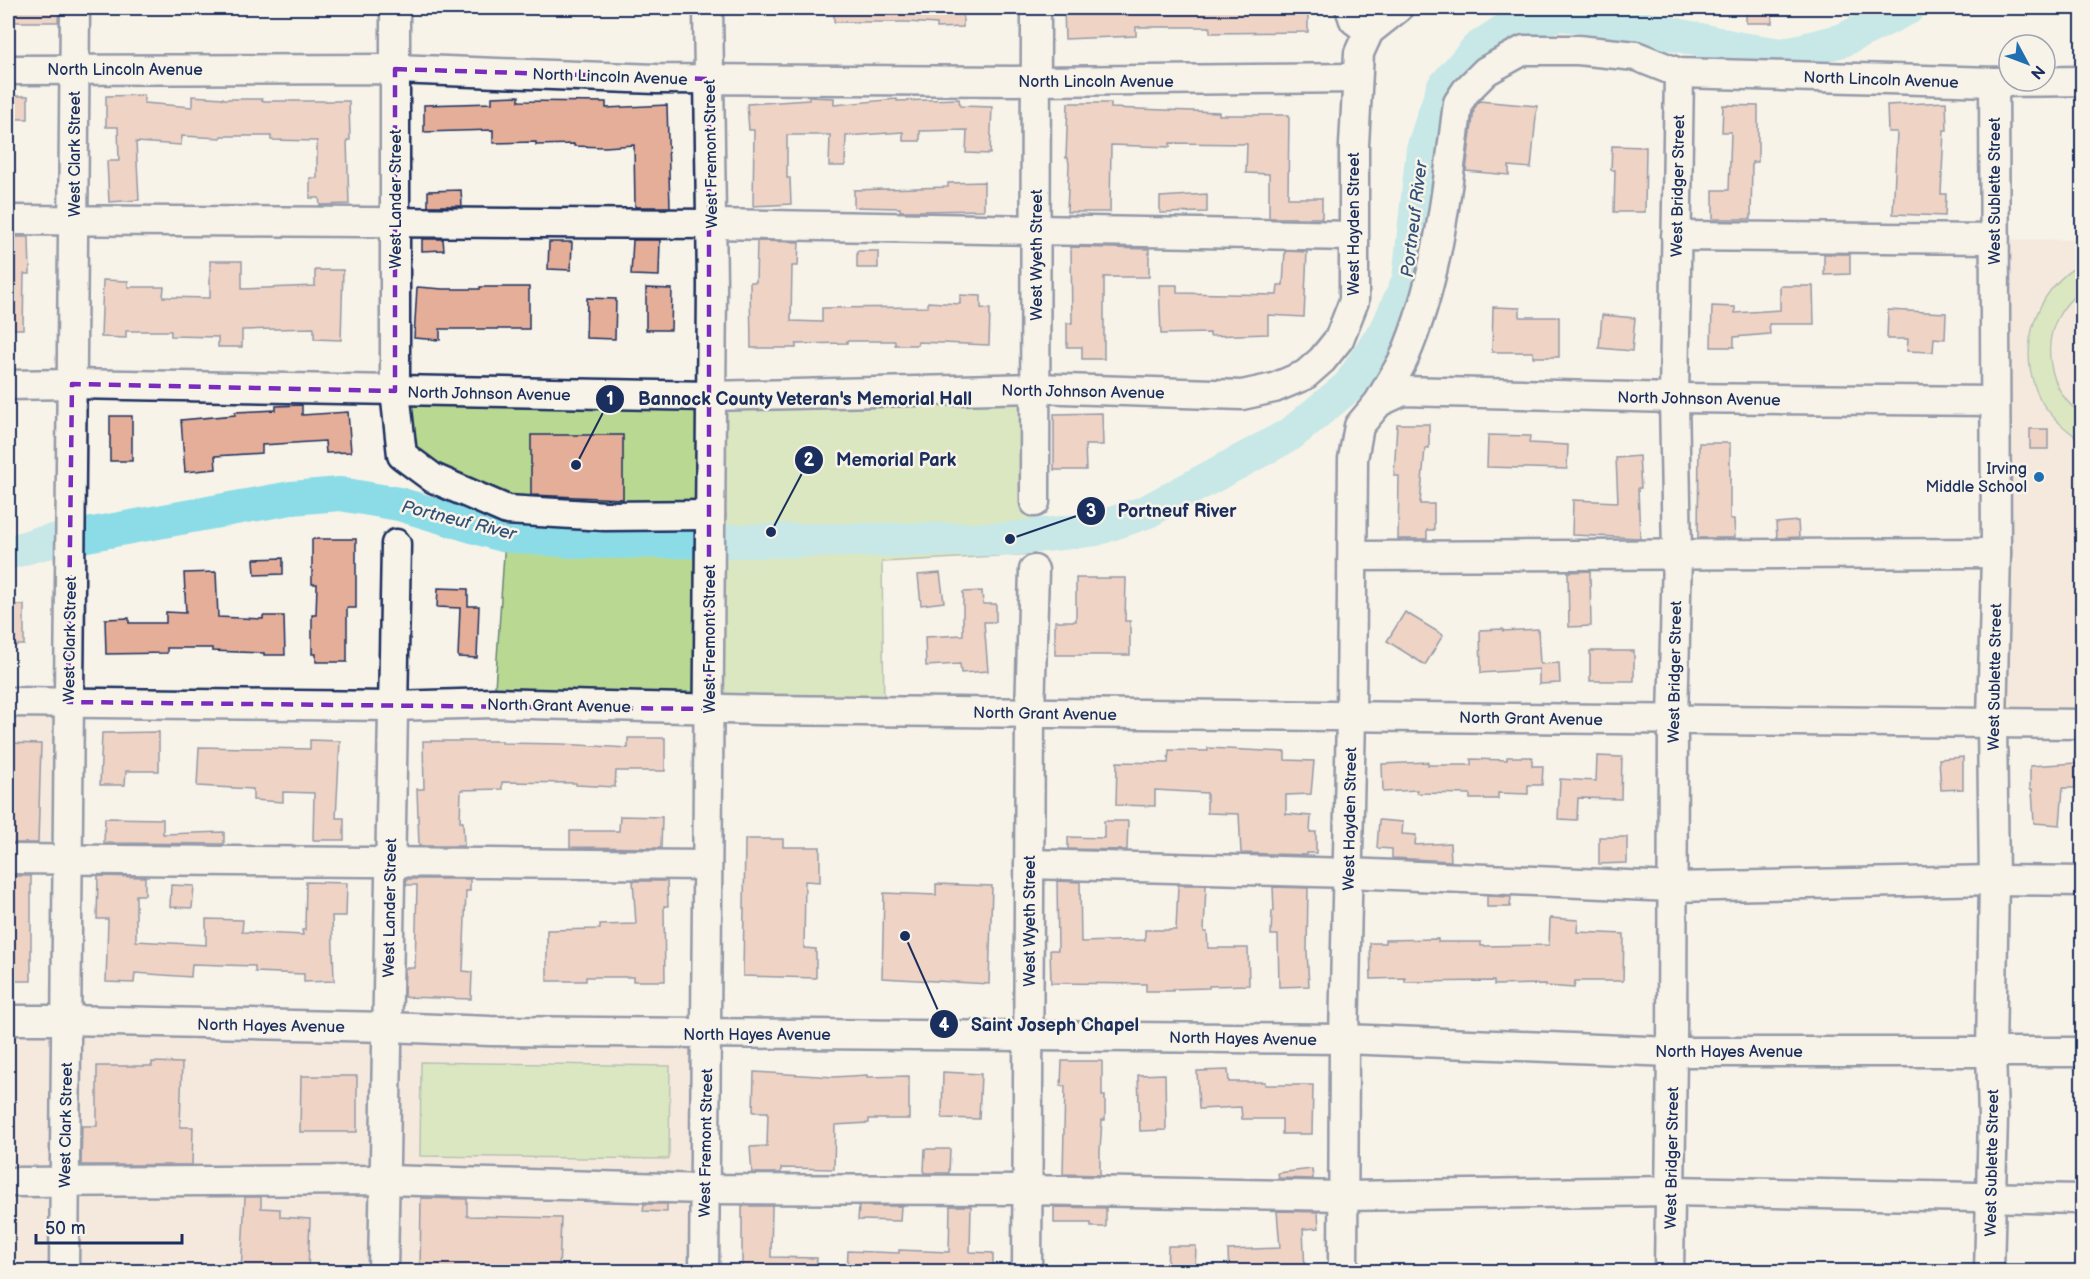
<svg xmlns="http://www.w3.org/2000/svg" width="2090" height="1279" font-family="'Balsamiq Sans',sans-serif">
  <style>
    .built { fill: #f1ded0 }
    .green { fill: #b9d992; stroke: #6a8478; stroke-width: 1.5 }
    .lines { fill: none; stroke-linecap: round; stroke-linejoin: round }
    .river { stroke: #8cdce7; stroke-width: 34 }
    .building { fill: #e4ae99; stroke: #1b2f5e; stroke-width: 1.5 }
    .minor-casing { stroke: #1b2f5e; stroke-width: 33 }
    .minor { stroke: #f7f3e8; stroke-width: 28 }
    .marked { fill: none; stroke: #7b2cbf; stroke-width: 4.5; stroke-dasharray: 12 8; stroke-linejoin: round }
    .poi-dot { fill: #1f6fb2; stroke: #f7f3e8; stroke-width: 2 }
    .labels { text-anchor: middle; stroke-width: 5; stroke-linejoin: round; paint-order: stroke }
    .street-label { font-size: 16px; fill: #1b2f5e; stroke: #f7f3e8 }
    .poi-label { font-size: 16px; fill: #1b2f5e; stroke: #f7f3e8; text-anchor: end }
    .water-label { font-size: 18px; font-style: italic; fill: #325279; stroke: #f7f3e8 }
    .leader { fill: none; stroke: #1b2f5e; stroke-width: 2 }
    .callout-dot { fill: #1b2f5e; stroke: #f7f3e8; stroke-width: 2 }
    .mark-label { font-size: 18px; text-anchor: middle; font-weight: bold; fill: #fff }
    .callout-label { font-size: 18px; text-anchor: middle; font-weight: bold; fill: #1b2f5e; stroke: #f7f3e8; stroke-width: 5; stroke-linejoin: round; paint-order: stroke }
  </style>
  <rect width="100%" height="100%" fill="#f7f3e8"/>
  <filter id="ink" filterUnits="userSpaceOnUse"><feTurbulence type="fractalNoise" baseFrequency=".0167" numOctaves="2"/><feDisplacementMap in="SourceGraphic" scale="12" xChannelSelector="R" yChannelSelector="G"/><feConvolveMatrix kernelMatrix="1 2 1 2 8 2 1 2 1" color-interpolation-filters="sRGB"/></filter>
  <g filter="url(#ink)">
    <g class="built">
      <polygon points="1993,239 2082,240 2082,724 1992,723"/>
      <polygon points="8,701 68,702 67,860 8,859"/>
      <polygon points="8,1020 706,1034 704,1271 8,1272"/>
    </g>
    <g class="green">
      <path d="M 2082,263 L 2082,288 C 2073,297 2064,305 2058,317 C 2041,349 2051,394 2082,414 L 2082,441 C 2066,430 2050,417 2040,399 C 2015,350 2035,289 2082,263 Z"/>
      <polygon points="1035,388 1035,554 882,562 884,711 494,703 507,510 402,455 395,391"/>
      <polygon points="421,1062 670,1066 669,1159 420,1156"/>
    </g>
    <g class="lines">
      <polyline class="river" points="8,553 37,544 291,498 340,494 399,504 502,535 585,542 1010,539 1096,529 1146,512 1291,434 1349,386 1389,325 1409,279 1423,149 1443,88 1477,49 1516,23 1561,14 1605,19 1741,49 1783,55 1843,40 1908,8"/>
    </g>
    <g class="building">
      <polygon points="11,8 59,8 58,22 12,22"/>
      <polygon points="834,8 963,8 963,27 937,28 937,24 907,22 834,22"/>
      <polygon points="1064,8 1308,8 1308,32 1210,33 1210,27 1136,27 1136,36 1065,39"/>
      <rect x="1746" y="8" width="26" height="15"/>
      <polygon points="144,95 144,103 192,107 192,96 223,98 223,99 262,99 262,101 349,101 350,140 347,140 349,204 320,205 319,198 310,198 310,178 317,178 317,141 271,140 271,136 221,136 221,138 182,136 181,145 136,142 139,200 109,202 107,161 119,161 118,127 106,127 106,96"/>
      <rect x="8" y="96" width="20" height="23"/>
      <polygon points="519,96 519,101 606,102 606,108 667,105 670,207 635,207 634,145 605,147 574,146 574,144 536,145 536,142 493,143 493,130 424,132 424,105 492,103 492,97"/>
      <polygon points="809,97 834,98 834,105 897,99 897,101 959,99 960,106 992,107 990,154 966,153 967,130 920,131 920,141 903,141 903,132 846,136 845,166 829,166 830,135 787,135 787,178 790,178 791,204 753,206 754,130 749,130 747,104 809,100"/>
      <polygon points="1479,101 1537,106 1531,168 1509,166 1509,175 1466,171 1474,109"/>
      <polygon points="1946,102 1947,130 1944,130 1941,194 1946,194 1945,216 1893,214 1897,132 1888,132 1887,105"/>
      <polygon points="1068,103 1111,103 1111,108 1219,112 1219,115 1289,115 1288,198 1322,198 1322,218 1269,218 1269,174 1246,173 1247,144 1170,143 1170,147 1111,145 1110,212 1067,212 1069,164 1068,158 1066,158"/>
      <polygon points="1723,105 1758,106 1758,162 1752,162 1751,219 1713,219 1713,190 1729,190 1731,132 1722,132"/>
      <polygon points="1612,146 1646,147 1645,212 1614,212 1615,170 1611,170"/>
      <polygon points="984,182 984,210 921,211 900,211 900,208 854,207 854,190 948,187 948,183"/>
      <polygon points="461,190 462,206 428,206 428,191"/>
      <polygon points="1207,194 1207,212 1160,213 1160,197"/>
      <polygon points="8,237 29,237 30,274 24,274 23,329 8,329"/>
      <polygon points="422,239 443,239 444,250 422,251"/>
      <polygon points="633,240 660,240 659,276 631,275"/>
      <polygon points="757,241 799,242 798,266 792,266 791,321 822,322 822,308 928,307 928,302 960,304 960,295 981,296 981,308 990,309 989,345 918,342 917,345 895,345 895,341 847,341 847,343 796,344 796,348 751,348 750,282 756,282"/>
      <polygon points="549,242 572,242 571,270 548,269"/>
      <polygon points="1071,247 1149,249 1149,277 1104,277 1104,359 1082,359 1082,347 1067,347 1067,323 1072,323"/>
      <rect x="857" y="251" width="21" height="17"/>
      <polygon points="1285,251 1307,252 1304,317 1268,315 1268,334 1210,336 1210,333 1161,334 1159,285 1177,285 1177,293 1277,295 1278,285 1283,285"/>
      <polygon points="1824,254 1850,254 1850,274 1824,275"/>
      <polygon points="210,261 242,261 242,289 315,286 315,270 343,270 341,340 314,339 314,328 242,330 242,347 218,347 218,337 171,336 171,331 126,331 126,338 101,337 103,280 128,281 128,287 164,287 163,297 210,298"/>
      <polygon points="1780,286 1813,286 1814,324 1769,324 1770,334 1734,337 1734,347 1711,347 1712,306 1735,307 1735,313 1780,310"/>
      <polygon points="417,287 443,289 480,289 480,287 529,287 529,329 440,329 440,340 414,338"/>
      <polygon points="646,288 672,289 671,330 646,330"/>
      <polygon points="587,298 616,299 615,339 586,338"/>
      <polygon points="1493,307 1520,308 1520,317 1559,317 1559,357 1533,357 1533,352 1492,352"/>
      <polygon points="1888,310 1946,313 1945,339 1934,338 1933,352 1907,351 1908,339 1887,339"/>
      <polygon points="1602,315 1635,318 1632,351 1599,348"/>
      <polygon points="302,405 302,415 348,412 351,452 326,453 325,441 262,445 262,453 215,456 216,469 185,472 181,420 235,415 235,412 276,410 276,406"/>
      <polygon points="1102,413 1103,445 1085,445 1086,470 1054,470 1054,414"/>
      <rect x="110" y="416" width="22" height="45"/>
      <polygon points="1397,424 1429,424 1429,448 1425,448 1420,504 1434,504 1434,530 1427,530 1427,539 1398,539 1399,476 1394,476"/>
      <rect x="2030" y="429" width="18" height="20"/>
      <polygon points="531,435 623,435 623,499 531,495"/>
      <polygon points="1488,435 1530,436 1529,443 1568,445 1567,469 1487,467"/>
      <polygon points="1699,443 1730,443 1730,519 1734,519 1735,538 1698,538"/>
      <polygon points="1639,456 1641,488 1638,488 1640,538 1572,535 1573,500 1618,502 1616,458"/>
      <polygon points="1798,521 1799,537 1777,538 1776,523"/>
      <polygon points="312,539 356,539 356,608 347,608 347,662 316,662 316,654 312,654 312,615 316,615 317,584 312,584"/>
      <polygon points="283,558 283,574 255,575 254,559"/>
      <polygon points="1590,571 1591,626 1569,627 1568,572"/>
      <polygon points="216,572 218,617 263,619 263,616 284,616 285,655 264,655 264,653 212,651 212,648 167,648 167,653 106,654 105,619 129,618 129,623 166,623 166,612 186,613 184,573"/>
      <polygon points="940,573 944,602 921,605 918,575"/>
      <polygon points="1076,578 1126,578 1125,621 1130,621 1130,655 1055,655 1055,621 1076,621"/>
      <polygon points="438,588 468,589 468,606 479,606 477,658 458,657 460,608 437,607"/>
      <polygon points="982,591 983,604 996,604 996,622 984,622 988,671 961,673 960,664 926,666 925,637 963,635 963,592"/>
      <rect x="8" y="605" width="16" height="40"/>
      <polygon points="1405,612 1443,635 1425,665 1387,641"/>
      <polygon points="1503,629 1503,631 1538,629 1540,664 1559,663 1560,683 1539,684 1539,669 1481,673 1480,630"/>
      <rect x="1590" y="651" width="44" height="30"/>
      <polygon points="159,732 159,771 126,771 125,785 100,785 102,733"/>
      <polygon points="628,738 665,738 665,771 616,771 615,787 576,785 576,783 502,782 502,789 461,790 460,822 463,822 464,846 419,846 417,789 424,789 423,741 502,741 502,743 562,744 628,748"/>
      <polygon points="310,740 340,741 336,818 344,818 344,840 313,840 314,793 283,792 283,802 253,800 253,789 197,786 199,747 310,749"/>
      <polygon points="8,743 41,744 38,843 8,843"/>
      <polygon points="1208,748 1285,752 1285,760 1314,761 1311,794 1286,795 1286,814 1311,816 1310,832 1316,832 1316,853 1307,853 1307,855 1241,853 1239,814 1207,813 1207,793 1155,790 1155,806 1116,805 1117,762 1168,763 1169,750 1208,751"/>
      <polygon points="1597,756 1622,757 1621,799 1578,798 1577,820 1558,819 1560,779 1596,781"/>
      <polygon points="1507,757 1532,757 1532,766 1543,766 1542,785 1528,785 1528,794 1498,793 1498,799 1470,799 1470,794 1417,793 1417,790 1383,792 1382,764 1428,762 1428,765 1471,765 1471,759 1507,760"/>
      <polygon points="1963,757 1963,789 1941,790 1939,759"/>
      <polygon points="2076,763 2075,788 2063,788 2060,825 2034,823 2032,789 2030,789 2030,766"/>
      <polygon points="620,816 662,817 661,848 570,847 570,831 619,831"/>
      <polygon points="105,818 163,819 163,834 224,832 224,844 104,843"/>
      <polygon points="1379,820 1403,822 1402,834 1416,835 1415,845 1450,843 1451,861 1392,858 1392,849 1377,848"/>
      <polygon points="1104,821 1128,821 1127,850 1068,849 1068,837 1104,838"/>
      <polygon points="1599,837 1627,837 1627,863 1599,864"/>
      <polygon points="745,839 783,839 783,847 820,847 820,882 805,881 804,948 816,949 816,978 743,976"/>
      <rect x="8" y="876" width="23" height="105"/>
      <polygon points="98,876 145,877 145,895 136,895 136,941 206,945 206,919 243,920 242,932 303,935 302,930 305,930 306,882 347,883 346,916 332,916 334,981 304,982 304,974 255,972 255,966 192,964 191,977 135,973 134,983 106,982 108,919 97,919"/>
      <polygon points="407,879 470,879 470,891 466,891 463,971 472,972 471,999 404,997 405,968 415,968 417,885 406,885"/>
      <polygon points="633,881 667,881 668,906 664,906 665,981 633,981 633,977 586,977 586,981 547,981 547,930 600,929 600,925 636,924"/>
      <polygon points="1057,881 1080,882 1081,942 1145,940 1145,930 1176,930 1178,885 1206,885 1204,932 1207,932 1208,948 1248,948 1249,985 1209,986 1209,988 1173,989 1173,991 1146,991 1146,984 1051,983 1050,950 1058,950"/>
      <polygon points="936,884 992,886 989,984 882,978 884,893 936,895"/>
      <polygon points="171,885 194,886 192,908 170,907"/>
      <polygon points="1273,887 1308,888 1307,951 1309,986 1279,987 1278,935 1271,935 1272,911 1274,911"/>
      <polygon points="1487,896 1511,897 1510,907 1487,907"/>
      <polygon points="1550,918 1578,920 1577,932 1624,934 1623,981 1575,981 1574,988 1546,986 1546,984 1494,985 1494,981 1405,982 1405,978 1371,979 1370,943 1385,943 1385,940 1438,939 1438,942 1481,942 1481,946 1549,945"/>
      <polygon points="1062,1061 1102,1061 1102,1096 1105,1096 1105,1120 1102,1120 1100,1151 1100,1175 1063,1174 1065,1086 1061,1086"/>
      <polygon points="152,1062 182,1063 180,1127 193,1127 192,1165 81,1165 82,1126 97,1126 97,1066 152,1066"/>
      <polygon points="1228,1070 1229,1082 1265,1082 1265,1085 1313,1085 1312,1134 1282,1134 1282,1119 1242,1119 1241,1107 1199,1109 1197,1071"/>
      <polygon points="754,1072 834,1077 867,1075 867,1077 909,1076 909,1119 869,1119 869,1123 835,1125 834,1169 781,1168 781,1173 752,1173 750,1147 767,1146 768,1112 753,1112"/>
      <polygon points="943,1072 981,1074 979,1119 942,1118"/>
      <polygon points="1165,1074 1166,1130 1140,1131 1138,1075"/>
      <polygon points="301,1076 357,1076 357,1132 300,1132"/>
      <polygon points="925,1149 950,1149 949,1173 924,1173"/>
      <polygon points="1312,1169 1313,1179 1279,1178 1278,1173"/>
      <polygon points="245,1197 261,1197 261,1208 280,1209 280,1217 310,1219 308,1272 241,1272"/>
      <polygon points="421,1198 467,1199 467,1216 561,1218 559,1272 519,1272 519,1269 466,1268 465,1272 420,1272"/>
      <polygon points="644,1204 667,1204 667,1212 643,1211"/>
      <polygon points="742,1206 772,1206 771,1257 817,1258 816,1272 742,1272"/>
      <polygon points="859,1206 901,1206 900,1221 858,1220"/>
      <polygon points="950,1206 971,1206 970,1252 993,1253 993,1272 847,1272 848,1251 899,1253 899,1250 949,1252"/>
      <polygon points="1054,1207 1106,1208 1106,1227 1091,1227 1091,1223 1054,1223"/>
      <polygon points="1277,1211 1318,1212 1319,1228 1303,1229 1305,1272 1229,1272 1228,1250 1280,1248"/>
      <polygon points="1168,1246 1196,1246 1195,1272 1167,1272"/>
    </g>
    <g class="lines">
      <g class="minor-casing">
        <g id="minor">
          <polyline points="395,8 395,391 402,455 433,478 507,510 605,516 710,515"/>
          <polyline points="1350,8 1354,20 1369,31"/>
          <polyline points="8,70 395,69 656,79 1036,81 1357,78"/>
          <polyline points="8,220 711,224 1353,236"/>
          <polyline points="1676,236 1993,239"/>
          <polyline points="8,385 72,384 710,396 1035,388 1242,395 1274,388 1305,375 1322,360 1339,339 1354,301 1354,145 1359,53 1369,31 1398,8"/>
          <path d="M 1379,402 C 1387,387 1397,373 1404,358 C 1439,277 1447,189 1458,103 L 1466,91 L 1486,71 L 1524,50 L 1578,50 L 1636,56 L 1679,73 L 1994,82 L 2082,81"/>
          <polyline points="1035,502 1036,8"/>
          <polyline points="1353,556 1996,553"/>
          <polyline points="8,702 393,706 494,703 762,710 2082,724"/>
          <polyline points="8,859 707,865"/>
          <polyline points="1029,864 1348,873 1673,887 1994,880 2082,881"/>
          <polyline points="8,1020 66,1020 387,1027 490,1031 1344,1039 1672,1052 2082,1052"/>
          <polyline points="8,1182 385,1180 705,1189 1027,1190 1344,1196 1670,1191 2082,1199"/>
          <polyline points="64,1272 75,8"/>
          <polyline points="383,1272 396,544"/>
          <polyline points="704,1272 712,285 708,8"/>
          <polyline points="1027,1272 1030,713 1034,570"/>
          <polyline points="1343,1272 1344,1039 1351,716 1353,459 1359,426 1379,402 1403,391 1674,398 1994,401"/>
          <polyline points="1669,1272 1672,1052 1673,720 1677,554 1674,398 1679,73"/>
          <polyline points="1989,1272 1993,1117 1991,1052 1994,880 1992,723 1996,553 1994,82"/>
        </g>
      </g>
      <use href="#minor" class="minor"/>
    </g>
  </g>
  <path d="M0 0H2090V1279H0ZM 395,69 L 709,79 L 709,709 L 68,702 L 72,384 L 395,391 Z" fill="#f7f3e8" fill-opacity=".55" fill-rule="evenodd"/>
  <path class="marked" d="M 395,69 L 709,79 L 709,709 L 68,702 L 72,384 L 395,391 Z"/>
  <circle class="poi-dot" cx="2039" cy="477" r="6"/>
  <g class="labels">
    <g class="street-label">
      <text x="125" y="75">North Lincoln Avenue</text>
      <text transform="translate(610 76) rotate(2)" y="6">North Lincoln Avenue</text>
      <text transform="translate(1881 79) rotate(2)" y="6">North Lincoln Avenue</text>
      <text x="1096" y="87">North Lincoln Avenue</text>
      <text transform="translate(74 154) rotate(-90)" y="6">West Clark Street</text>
      <text transform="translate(710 154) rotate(-91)" y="6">West Fremont Street</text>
      <text transform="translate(1677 186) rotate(-89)" y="6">West Bridger Street</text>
      <text transform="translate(1994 191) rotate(-90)" y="6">West Sublette Street</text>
      <text transform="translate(395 199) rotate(-90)" y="6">West Lander Street</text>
      <text transform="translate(1353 224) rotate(-90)" y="6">West Hayden Street</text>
      <text transform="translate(1036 255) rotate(-90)" y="6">West Wyeth Street</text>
      <text transform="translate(1083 391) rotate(1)" y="6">North Johnson Avenue</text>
      <text transform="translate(489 393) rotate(1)" y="6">North Johnson Avenue</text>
      <text transform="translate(1699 398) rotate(1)" y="6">North Johnson Avenue</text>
      <text transform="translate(69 639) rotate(-89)" y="6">West Clark Street</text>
      <text transform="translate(709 639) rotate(-90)" y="6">West Fremont Street</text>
      <text transform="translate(1674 672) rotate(-89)" y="6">West Bridger Street</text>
      <text transform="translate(1994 677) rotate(-89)" y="6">West Sublette Street</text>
      <text transform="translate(559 705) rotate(1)" y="6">North Grant Avenue</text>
      <text transform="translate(1045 713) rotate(1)" y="6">North Grant Avenue</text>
      <text transform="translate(1531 718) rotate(1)" y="6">North Grant Avenue</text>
      <text transform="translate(1349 819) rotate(-89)" y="6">West Hayden Street</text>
      <text transform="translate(389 908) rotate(-89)" y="6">West Lander Street</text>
      <text transform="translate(1029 921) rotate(-90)" y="6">West Wyeth Street</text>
      <text transform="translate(271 1025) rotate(1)" y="6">North Hayes Avenue</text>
      <text x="757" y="1040">North Hayes Avenue</text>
      <text transform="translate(1243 1038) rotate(1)" y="6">North Hayes Avenue</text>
      <text x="1729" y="1057">North Hayes Avenue</text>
      <text transform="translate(65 1125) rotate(-89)" y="6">West Clark Street</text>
      <text transform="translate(705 1143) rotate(-89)" y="6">West Fremont Street</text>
      <text transform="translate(1671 1158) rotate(-89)" y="6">West Bridger Street</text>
      <text transform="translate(1991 1163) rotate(-89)" y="6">West Sublette Street</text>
    </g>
    <g class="poi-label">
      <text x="2027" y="474">Irving<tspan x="2027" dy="18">Middle School</tspan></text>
    </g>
    <g class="water-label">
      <text transform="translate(1414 219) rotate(-83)" y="6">Portneuf River</text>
      <text transform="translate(459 520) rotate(14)" y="6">Portneuf River</text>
    </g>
  </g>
  <path class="leader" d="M576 465L610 399M771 532L809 460M1010 539L1091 511M905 936L944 1024"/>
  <g class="callout-dot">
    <circle cx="576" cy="465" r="6"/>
    <circle cx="771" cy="532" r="6"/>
    <circle cx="1010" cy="539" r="6"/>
    <circle cx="905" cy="936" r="6"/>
    <circle cx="610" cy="399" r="15"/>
    <circle cx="809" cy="460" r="15"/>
    <circle cx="1091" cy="511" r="15"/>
    <circle cx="944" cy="1024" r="15"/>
  </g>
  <g class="mark-label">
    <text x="610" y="405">1</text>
    <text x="809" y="466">2</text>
    <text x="1091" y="517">3</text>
    <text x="944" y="1031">4</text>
  </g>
  <g class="callout-label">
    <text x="805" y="405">Bannock County Veteran's Memorial Hall</text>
    <text x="896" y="466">Memorial Park</text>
    <text x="1177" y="517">Portneuf River</text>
    <text x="1055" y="1031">Saint Joseph Chapel</text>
  </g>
  <rect width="2090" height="1279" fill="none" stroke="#f7f3e8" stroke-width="30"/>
  <rect x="15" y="15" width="2060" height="1249" fill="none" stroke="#1b2f5e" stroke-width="2" filter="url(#ink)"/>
  <g transform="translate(2027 63) rotate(131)"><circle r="28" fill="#f7f3e8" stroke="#9fa5b1" stroke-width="1.5"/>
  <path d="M0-4.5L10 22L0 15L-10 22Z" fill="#1f6fb2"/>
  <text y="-9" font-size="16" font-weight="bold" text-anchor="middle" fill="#1b2f5e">N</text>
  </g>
  <path d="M36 1234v9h146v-9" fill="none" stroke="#1b2f5e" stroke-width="3"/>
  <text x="45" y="1234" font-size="18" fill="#1b2f5e" stroke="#f7f3e8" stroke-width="4.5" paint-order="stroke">50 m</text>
</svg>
